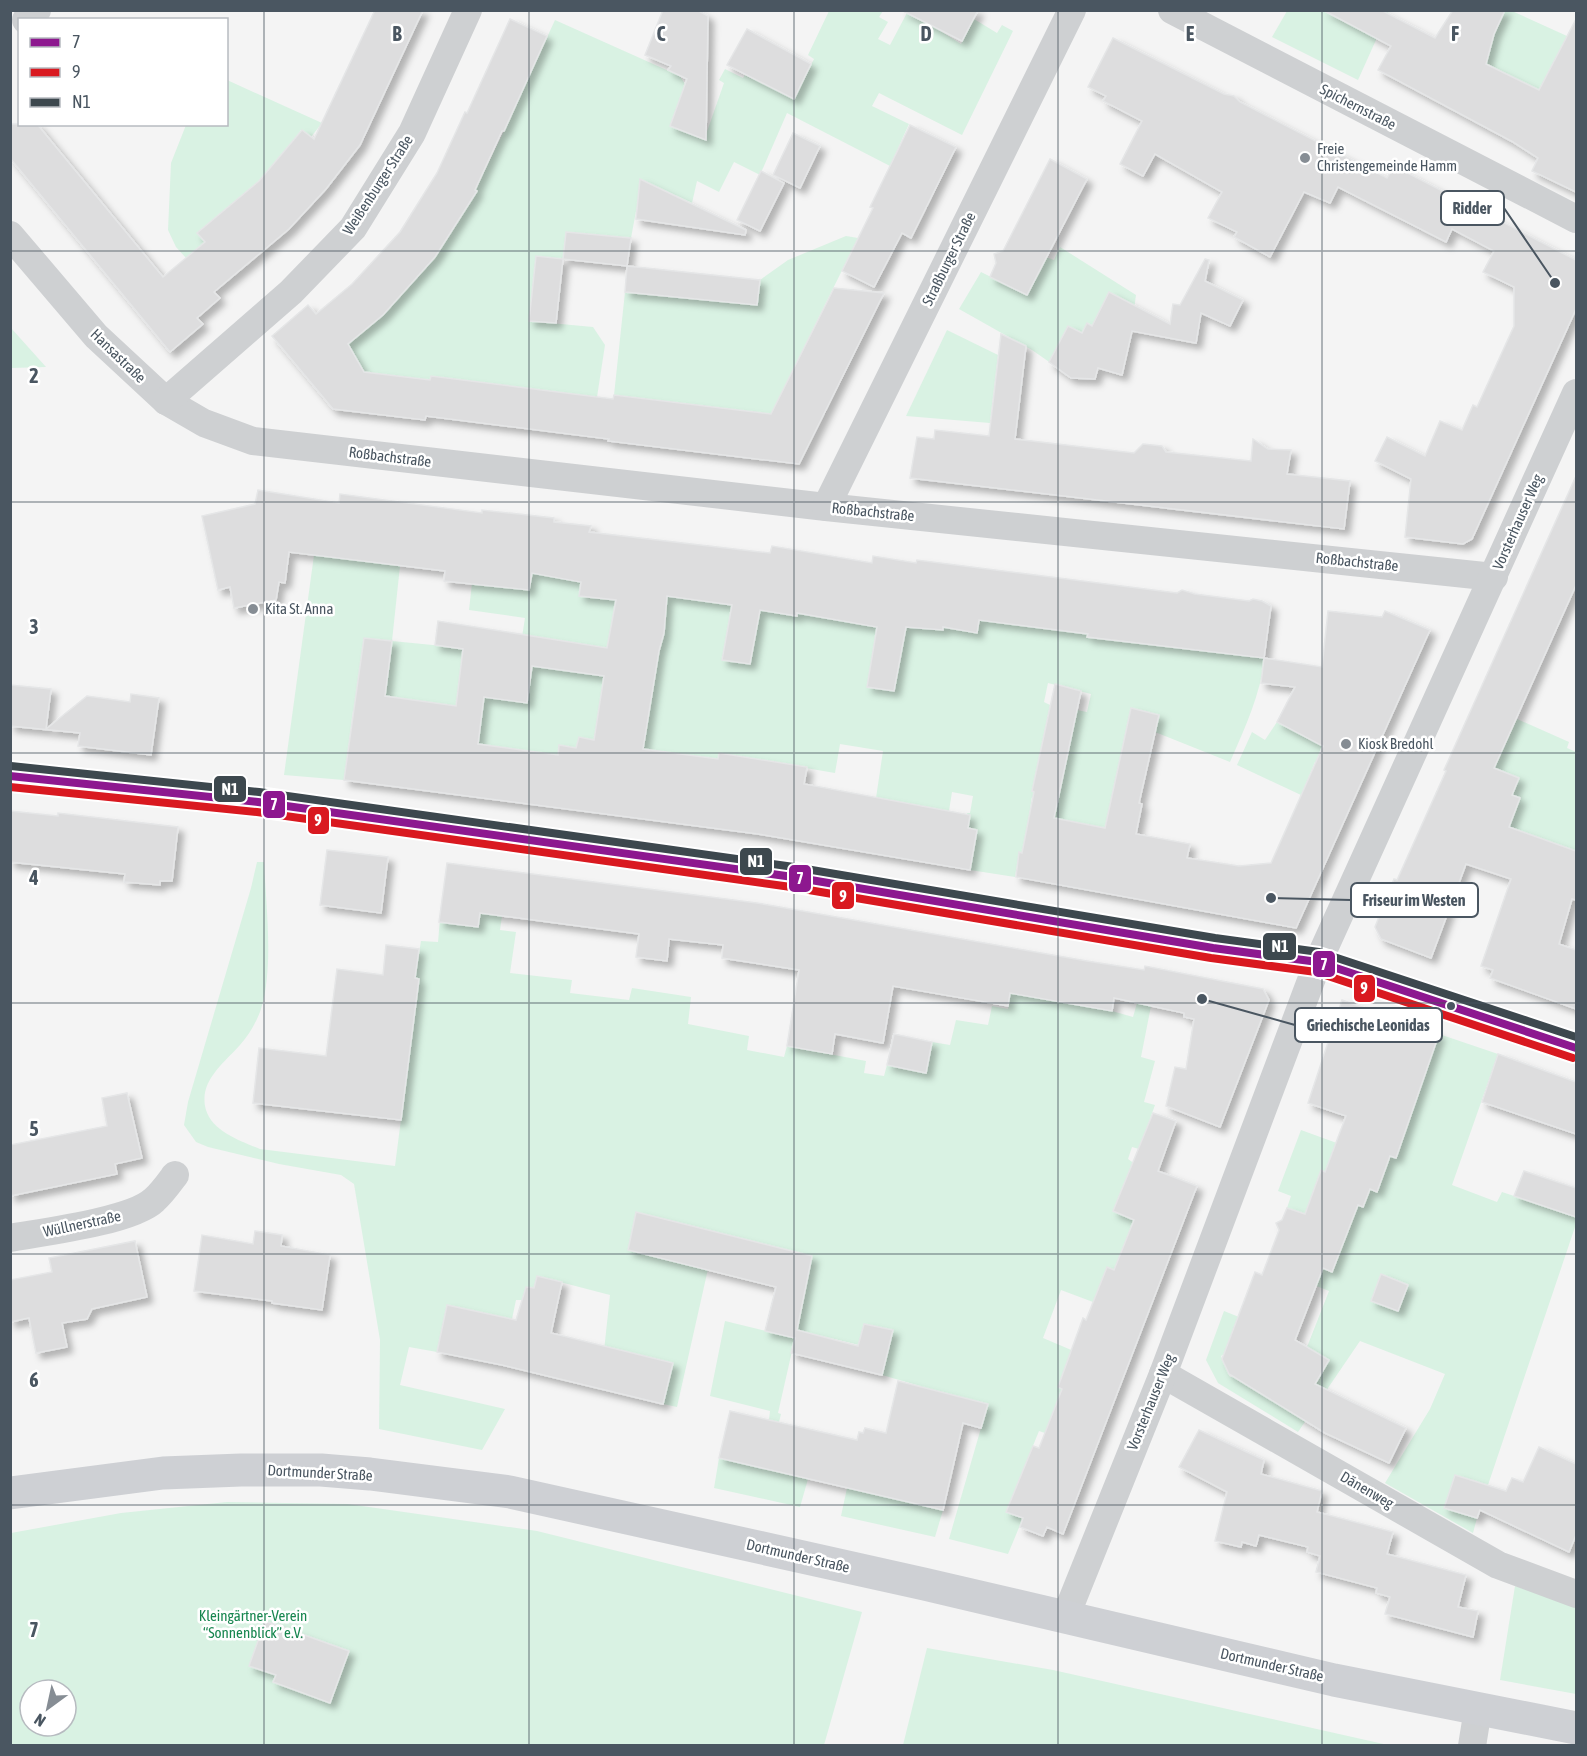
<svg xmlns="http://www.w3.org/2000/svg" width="1587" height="1756" font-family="'Asap Condensed',sans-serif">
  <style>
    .green { fill: #d9f2e3; fill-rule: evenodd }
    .building { fill: #ddddde; stroke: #e5e6e7; stroke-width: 1.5; fill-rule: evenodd; filter: url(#shadow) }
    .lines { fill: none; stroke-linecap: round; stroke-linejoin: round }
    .street { stroke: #ced0d2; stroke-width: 28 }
    .secondary { stroke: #ced0d4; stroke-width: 33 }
    .bus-1-casing { stroke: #fff; stroke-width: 12 }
    .bus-2-casing { stroke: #fff; stroke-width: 12 }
    .bus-3-casing { stroke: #fff; stroke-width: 12 }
    .bus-1 { stroke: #8d188f; stroke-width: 8 }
    .bus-2 { stroke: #d91920; stroke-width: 8 }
    .bus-3 { stroke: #3d484e; stroke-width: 8 }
    .grid { fill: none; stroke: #4a5661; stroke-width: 1.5; stroke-opacity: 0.55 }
    .poi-dot { fill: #868d94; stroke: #fff; stroke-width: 2 }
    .bus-dot { fill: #4a5661; stroke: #fff; stroke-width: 2 }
    .labels { text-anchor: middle; stroke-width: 5; stroke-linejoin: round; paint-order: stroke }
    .street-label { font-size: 15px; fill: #4a5661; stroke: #fff }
    .poi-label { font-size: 15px; fill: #4a5661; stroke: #fff; text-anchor: start }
    .park-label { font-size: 15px; fill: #17864f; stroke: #fff }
    .grid-label { font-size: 20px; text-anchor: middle; font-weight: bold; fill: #4a5661; stroke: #fff; stroke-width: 5; stroke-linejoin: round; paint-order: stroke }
    .leader { fill: none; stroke: #4a5661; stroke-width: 2 }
    .callout-dot { fill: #4a5661; stroke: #fff; stroke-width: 2 }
    .callout { fill: #fff; stroke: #4a5661; stroke-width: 2 }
    .callout-label { font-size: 16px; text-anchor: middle; font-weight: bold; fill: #4a5661 }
    .line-badge { stroke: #fff; stroke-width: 2 }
    .badge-label { font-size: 16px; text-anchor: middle; font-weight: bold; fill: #fff }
  </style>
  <defs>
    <filter id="shadow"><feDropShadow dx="5.5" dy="5.5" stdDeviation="3" flood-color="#0004"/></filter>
  </defs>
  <rect width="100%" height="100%" fill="#f4f4f4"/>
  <g class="green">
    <polygon points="829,11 883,11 879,17 888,22 878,39 890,45 908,11 940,19 936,28 961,44 974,19 997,33 1002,25 1013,31 962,135 879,93 872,106 909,124 890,166 787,113 760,175 734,162 719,192 697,181 692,203 640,179 637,206 631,238 566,232 563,259 536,256 529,321 593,327 605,345 597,397 431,376 430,380 364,372 343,347 383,315 435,257 475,190 504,131 555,20 680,76 685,84 670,126 704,140 724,83 719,80 725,69 743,78 745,75 794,98 814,59 808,55"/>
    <polygon points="1287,11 1323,11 1350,25 1358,11 1389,11 1358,80 1272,37"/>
    <polygon points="1505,11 1512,11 1567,36 1539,91 1476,66 1492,40"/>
    <polygon points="227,80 322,123 311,137 301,130 286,151 277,178 240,197 198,232 205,242 186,258 176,247 168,230 171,163 186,125 226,124"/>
    <polygon points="846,236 858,238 771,414 614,395 625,292 757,305 760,280 788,260"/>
    <polygon points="1060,247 1136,295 1129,344 1088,323 1082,333 1055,366 1032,350 959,309 981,272 1027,295 1046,257 1054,260"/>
    <polygon points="10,328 11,328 46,367 11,368"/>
    <polygon points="947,330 998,355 990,423 906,416"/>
    <path d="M 314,555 L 355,560 L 385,558 L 384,564 L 400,566 L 392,641 L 463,648 L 456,707 L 386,696 L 382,714 L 353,711 L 344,780 L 284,775 ZM 364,638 L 392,642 L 388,674 L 360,670 Z"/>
    <path d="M 474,565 L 545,575 L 583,572 L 579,596 L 616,600 L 596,726 L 645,734 L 667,596 L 798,607 L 809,615 L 900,630 L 897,649 L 874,645 L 867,686 L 894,691 L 907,622 L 943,630 L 944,621 L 955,629 L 977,633 L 980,620 L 1088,634 L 1087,637 L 1265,658 C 1260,695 1245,728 1230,762 L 1155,732 L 1159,715 L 1131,708 L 1105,829 L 1044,817 L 1042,799 L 1032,797 L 1023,853 L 1019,853 L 1015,877 L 970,870 L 977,830 L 964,827 L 967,813 L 970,813 L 973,796 L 952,792 L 949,811 L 876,798 L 883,751 L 840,744 L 835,773 L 753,759 L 717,769 L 701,758 L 662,751 L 590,759 L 593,740 L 579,737 L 576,748 L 559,745 L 558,755 L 491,746 L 489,758 L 475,743 L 481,722 L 484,697 L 527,702 L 530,678 L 521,643 L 525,618 L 469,610 ZM 537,637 L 564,641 L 560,670 L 532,666 ZM 755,637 L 750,664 L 723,660 ZM 1048,683 L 1091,694 L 1087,712 L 1077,710 L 1059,797 L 1032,791 L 1050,705 L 1044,702 Z"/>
    <polygon points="1517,719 1569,742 1567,748 1576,752 1576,851 1509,827 1520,798 1512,795 1519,778 1507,773 1492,773"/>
    <polygon points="1277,722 1327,749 1320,764 1315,762 1301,795 1237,765 1252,732 1265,740"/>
    <path d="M 257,862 L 264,862 C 266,906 274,967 261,1009 C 257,1021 249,1035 240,1045 C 223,1064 198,1082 206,1110 C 213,1132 241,1141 260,1149 L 395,1166 L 419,979 L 415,978 L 421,941 L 438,942 L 441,908 L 455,924 L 478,927 L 480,913 L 502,916 L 500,930 L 516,932 L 510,973 L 572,980 L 570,993 L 629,1000 L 632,988 L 691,997 L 688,1024 L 749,1036 L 747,1050 L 784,1057 L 787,1046 L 866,1061 L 864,1073 L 884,1076 L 887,1065 L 925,1073 L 932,1042 L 950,1045 L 956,1020 L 988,1025 L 992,1006 L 1008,1009 L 1010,993 L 1112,1011 L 1133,1017 L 1137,1003 L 1151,1006 L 1141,1057 L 1155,1061 L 1144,1102 L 1155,1105 L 1139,1149 L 1132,1147 L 1128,1159 L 1135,1164 L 1127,1184 L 1124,1183 L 1113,1211 L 1134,1220 L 1114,1270 L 1107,1267 L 1093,1302 L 1061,1290 L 1043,1338 L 1076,1352 L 1063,1373 L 1058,1386 L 1062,1389 L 1045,1433 L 1039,1431 L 1006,1512 L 1023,1518 L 1008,1554 L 949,1539 L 981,1428 L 916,1407 L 920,1386 L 882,1375 L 892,1330 L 864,1324 L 859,1345 L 797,1330 L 812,1256 L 637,1212 L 628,1250 L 708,1269 L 677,1407 L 663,1404 L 673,1364 L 603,1360 L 610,1295 L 537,1276 L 534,1288 L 526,1287 L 522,1300 L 516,1300 L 512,1319 L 447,1305 L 437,1352 L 409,1347 L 400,1385 L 505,1409 L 482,1450 L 379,1429 L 380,1340 L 354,1184 L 341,1175 L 279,1164 L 208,1147 L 196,1142 L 184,1125 L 188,1102 L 251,888 Z"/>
    <polygon points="1439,1034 1498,1054 1452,1185 1497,1202 1502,1192 1576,1217 1576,1224 1488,1485 1455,1475 1444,1508 1477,1518 1473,1533 1385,1483 1430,1409 1445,1374 1360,1341 1298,1432 1218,1383 1206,1360 1224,1311 1239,1317 1224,1354 1221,1356 1230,1377 1233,1376 1264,1395 1307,1347 1329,1291 1266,1266 1272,1249 1332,1272 1348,1231 1287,1208 1291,1196 1278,1191 1301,1130 1367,1154 1370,1149 1395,1158"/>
    <polygon points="725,1321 795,1338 778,1413 781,1414 779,1422 769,1420 770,1411 710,1396"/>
    <polygon points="719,1458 808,1479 800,1507 714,1488"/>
    <polygon points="847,1488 943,1510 935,1537 841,1516"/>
    <path d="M 227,1502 L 348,1504 L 537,1531 L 862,1612 L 824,1745 L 11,1746 L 11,1533 L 121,1513 ZM 30,1690 L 66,1690 L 66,1726 L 30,1726 Z"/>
    <polygon points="1515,1586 1576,1605 1576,1694 1500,1680"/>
    <polygon points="927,1648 1053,1670 1388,1745 903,1745"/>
  </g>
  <g class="building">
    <polygon points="375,10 423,10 360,145 326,189 289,229 214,292 220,298 197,318 203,324 170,352 10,158 10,124 37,124 163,277 205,242 197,233 259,181 302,130 314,139"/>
    <polygon points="663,10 697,10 708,16 706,140 670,126 687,79 668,70 671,66 645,55"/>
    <polygon points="901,10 978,10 962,41"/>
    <polygon points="1323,10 1381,10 1435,38 1453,10 1505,10 1494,34 1486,64 1539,90 1576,19 1576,192 1532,171 1538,158 1513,142 1378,70 1391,46"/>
    <polygon points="510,19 547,36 504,131 502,131 475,190 477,191 435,257 383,315 348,344 364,372 430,380 431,376 613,399 614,395 771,414 834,288 884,293 799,464 608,441 609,439 426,416 425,420 333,409 272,336 308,305 316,314 352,284 400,232 437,173 465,112 467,113"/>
    <polygon points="747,29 811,64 794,99 727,65"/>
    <polygon points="1113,38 1224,94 1234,96 1240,102 1387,178 1394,166 1576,260 1576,309 1472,539 1463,544 1405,537 1411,479 1375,461 1387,437 1425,456 1440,421 1462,430 1473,405 1477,407 1514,326 1514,287 1483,272 1494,251 1452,229 1446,242 1338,187 1330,203 1304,192 1270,257 1234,237 1237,232 1208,218 1222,192 1155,154 1143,176 1120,164 1142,121 1103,101 1106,96 1088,87"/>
    <polygon points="910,125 956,147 911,238 902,233 874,287 842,271 873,208 870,207"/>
    <polygon points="793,133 820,146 800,188 773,175"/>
    <polygon points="1050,159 1087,179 1027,295 990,277 996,263 994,254 1003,251"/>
    <polygon points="761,171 784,183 760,231 737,220"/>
    <polygon points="640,179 746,230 745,235 636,219"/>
    <polygon points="566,232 631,238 627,266 563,259 556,323 529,321 536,256 563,259"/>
    <polygon points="1205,259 1209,260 1205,281 1243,300 1230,326 1201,313 1196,343 1132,331 1122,375 1098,368 1095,379 1071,378 1049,362 1068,326 1082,333 1087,323 1092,326 1109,292 1170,324 1173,304 1180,305"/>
    <polygon points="627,266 760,280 757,305 625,292"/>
    <polygon points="1001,334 1026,346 1015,439 1134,453 1143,444 1162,446 1166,452 1251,461 1253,439 1268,449 1291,450 1287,474 1350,481 1344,529 910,478 917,437 934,439 935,430 989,436"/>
    <polygon points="1576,476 1576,585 1494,768 1519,778 1512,795 1520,798 1509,827 1576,851 1576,900 1572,899 1559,944 1576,950 1576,1009 1490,978 1493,970 1481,966 1511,879 1466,864 1431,958 1381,939 1375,927 1394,879 1397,880 1446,771 1444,770"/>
    <path d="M 258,490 L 339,503 L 340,494 L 482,513 L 482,510 L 554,518 L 554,522 L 591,526 L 589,532 L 770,553 L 772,546 L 872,563 L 873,556 L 916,563 L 917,560 L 1177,593 L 1182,590 L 1195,594 L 1249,601 L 1253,599 L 1262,601 L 1271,606 L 1264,658 L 1087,637 L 1088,634 L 979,620 L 977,633 L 943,627 L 943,630 L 906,627 L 894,691 L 867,687 L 877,627 L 797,613 L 797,616 L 760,610 L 750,664 L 722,660 L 732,605 L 667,596 L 664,633 L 659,651 L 643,749 L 718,759 L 719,753 L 807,767 L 804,784 L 970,815 L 968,828 L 977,830 L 970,870 L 758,834 L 344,780 L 364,638 L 392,641 L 385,696 L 456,706 L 463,649 L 435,645 L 438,621 L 607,648 L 616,600 L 579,596 L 581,582 L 532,573 L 529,590 L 444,581 L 445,571 L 289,552 L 285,583 L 279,582 L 276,600 L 234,608 L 230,587 L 218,590 L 202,516 L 255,504 ZM 532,666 L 604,676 L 594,740 L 579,737 L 576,748 L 559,745 L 558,755 L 478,744 L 484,697 L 527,703 Z"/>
    <polygon points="1328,611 1382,617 1385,611 1430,630 1296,928 1016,877 1019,852 1022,853 1034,792 1032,791 1055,684 1081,691 1054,818 1105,828 1131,708 1159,715 1139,803 1142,804 1136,834 1190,844 1187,858 1239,866 1271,863 1323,746 1277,722 1295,687 1261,683 1264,658 1322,667"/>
    <polygon points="10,685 51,689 46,729 87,696 130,702 131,694 159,698 151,755 78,746 80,733 10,726"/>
    <polygon points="10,811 58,816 58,813 178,827 172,881 160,881 160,885 124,882 125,874 10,862"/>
    <polygon points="327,850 388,857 381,913 320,905"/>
    <polygon points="447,863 757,903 1087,961 1144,970 1145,966 1263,989 1269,1000 1220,1127 1166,1106 1175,1067 1186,1069 1194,1019 1184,1017 1184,1013 1114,998 1112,1011 1010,993 1008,1006 893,986 883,1043 835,1034 832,1054 787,1046 799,970 722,958 723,945 669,939 667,961 636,957 639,934 480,913 478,927 439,922"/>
    <polygon points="386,945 419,949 415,978 419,979 401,1120 253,1103 259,1048 326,1056 337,969 383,975"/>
    <polygon points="1342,1000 1439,1034 1396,1158 1390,1156 1377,1192 1370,1189 1363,1207 1358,1205 1332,1272 1323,1268 1295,1340 1329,1360 1315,1384 1406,1428 1389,1463 1325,1433 1229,1374 1222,1359 1255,1272 1262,1275 1279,1230 1276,1223 1282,1220 1287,1208 1305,1214 1321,1170 1325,1172 1346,1116 1308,1103"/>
    <polygon points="894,1034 932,1042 926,1073 887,1065"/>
    <polygon points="1498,1054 1576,1082 1576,1134 1482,1102"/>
    <polygon points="127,1093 142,1158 115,1164 117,1174 10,1196 10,1145 107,1126 102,1098"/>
    <polygon points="1153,1113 1176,1121 1158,1171 1197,1186 1063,1534 1047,1527 1043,1536 1020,1527 1023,1518 1006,1512 1033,1446 1039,1448 1062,1389 1058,1387 1083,1318 1086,1320 1107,1267 1114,1270 1134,1220 1113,1211"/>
    <polygon points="1524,1171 1576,1188 1576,1217 1514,1196"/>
    <polygon points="636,1212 812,1256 797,1330 858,1346 864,1324 893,1330 882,1375 791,1353 795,1338 765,1331 776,1287 628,1250"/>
    <polygon points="255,1231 282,1235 281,1246 330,1255 322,1310 272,1303 272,1301 194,1291 202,1235 253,1244"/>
    <polygon points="135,1241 147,1297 92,1309 87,1319 62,1323 67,1347 36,1353 29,1318 10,1322 10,1280 52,1272 49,1258"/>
    <polygon points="1381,1274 1408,1285 1398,1311 1371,1301"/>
    <polygon points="537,1276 562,1282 551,1333 673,1363 663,1404 502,1365 437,1352 447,1305 516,1320 526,1287 534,1288"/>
    <polygon points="898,1381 988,1404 981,1428 963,1423 943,1510 719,1458 730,1411 857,1440 859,1432 863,1433 865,1428 886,1433"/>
    <polygon points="1199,1430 1264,1460 1261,1474 1322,1491 1317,1512 1393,1532 1387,1554 1466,1575 1458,1607 1478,1611 1473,1637 1385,1614 1390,1597 1376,1593 1377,1588 1316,1572 1320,1556 1307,1552 1308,1547 1259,1535 1256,1546 1242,1542 1241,1547 1215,1541 1227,1492 1179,1467"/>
    <polygon points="1539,1447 1576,1464 1576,1535 1569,1552 1480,1510 1477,1518 1444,1508 1455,1475 1506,1491 1512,1478 1523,1482"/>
    <polygon points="265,1621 349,1651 330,1703 273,1682 276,1675 249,1666"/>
  </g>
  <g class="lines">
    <g class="street">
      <polyline points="1172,10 1576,219"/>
      <polyline points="26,20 37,10"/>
      <polyline points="10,235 96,336 166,401 204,423 253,441 826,507 1494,577"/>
      <polyline points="166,401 291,292 353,228 412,133 468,10"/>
      <polyline points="826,507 1072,10"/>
      <polyline points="10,776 258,802 793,877 1213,948 1318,962 1451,1005 1576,1048"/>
      <path d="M 10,1238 C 44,1232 132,1221 154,1200 C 162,1193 169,1183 175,1175"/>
      <polyline points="1163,1374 1498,1565 1576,1594"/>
      <polyline points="1065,1618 1163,1374 1318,962 1576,393"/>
      <polyline points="1472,1746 1478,1709"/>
    </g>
    <polyline class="secondary" points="10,1493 163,1473 241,1470 321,1470 370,1474 510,1492 924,1584 1334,1680 1576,1728"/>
    <g class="bus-1-casing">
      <polyline id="bus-1" points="10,776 258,802 793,877 1213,948 1318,962 1576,1048"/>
    </g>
    <g class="bus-2-casing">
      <polyline id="bus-2" points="10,787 257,812 791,887 1211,958 1316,972 1573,1058"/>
    </g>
    <g class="bus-3-casing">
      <polyline id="bus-3" points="11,766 259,792 794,867 1215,938 1319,952 1576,1037"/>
    </g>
    <use href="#bus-1" class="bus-1"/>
    <use href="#bus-2" class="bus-2"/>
    <use href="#bus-3" class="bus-3"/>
  </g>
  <path class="grid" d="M 264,10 L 264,1746M 529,10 L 529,1746M 794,10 L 794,1746M 1058,10 L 1058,1746M 1322,10 L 1322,1746M 10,251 L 1576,251M 10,502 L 1576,502M 10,753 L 1576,753M 10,1003 L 1576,1003M 10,1254 L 1576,1254M 10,1505 L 1576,1505"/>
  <g class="poi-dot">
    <circle cx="1305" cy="158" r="6"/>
    <circle cx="253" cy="609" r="6"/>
    <circle cx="1346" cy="744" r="6"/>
  </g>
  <circle class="bus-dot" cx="1451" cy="1006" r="5"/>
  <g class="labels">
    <g class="street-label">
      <text transform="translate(1358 107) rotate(27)" y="5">Spichernstraße</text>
      <text transform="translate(378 185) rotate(-57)" y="5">Weißenburger Straße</text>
      <text transform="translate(949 259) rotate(-64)" y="5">Straßburger Straße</text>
      <text transform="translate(118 356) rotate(44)" y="5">Hansastraße</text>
      <text transform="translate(390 457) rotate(7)" y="5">Roßbachstraße</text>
      <text transform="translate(873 512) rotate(6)" y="5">Roßbachstraße</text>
      <text transform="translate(1518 522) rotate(-66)" y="5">Vorsterhauser Weg</text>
      <text transform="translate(1357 562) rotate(6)" y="5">Roßbachstraße</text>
      <text transform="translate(82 1224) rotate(-12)" y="5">Wüllnerstraße</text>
      <text transform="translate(1151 1402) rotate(-68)" y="5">Vorsterhauser Weg</text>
      <text transform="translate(320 1473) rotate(3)" y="5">Dortmunder Straße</text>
      <text transform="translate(1367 1490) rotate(30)" y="5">Dänenweg</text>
      <text transform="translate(798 1556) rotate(13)" y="5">Dortmunder Straße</text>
      <text transform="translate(1272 1665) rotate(13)" y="5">Dortmunder Straße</text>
    </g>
    <g class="poi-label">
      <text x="1317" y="154">Freie<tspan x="1317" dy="17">Christengemeinde Hamm</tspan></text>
      <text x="265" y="614">Kita St. Anna</text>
      <text x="1358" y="749">Kiosk Bredohl</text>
    </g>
    <g class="park-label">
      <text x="253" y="1621">Kleingärtner-Verein<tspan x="253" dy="17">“Sonnenblick” e.V.</tspan></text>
    </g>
  </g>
  <g class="grid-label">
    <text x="397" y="41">B</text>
    <text x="661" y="41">C</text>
    <text x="926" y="41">D</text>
    <text x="1190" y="41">E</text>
    <text x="1455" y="41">F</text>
    <text x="34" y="383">2</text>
    <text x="34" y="634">3</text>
    <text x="34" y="885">4</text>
    <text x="34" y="1136">5</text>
    <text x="34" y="1387">6</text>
    <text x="34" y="1637">7</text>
  </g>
  <path class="leader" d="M1555 283L1504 208M1271 898L1351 900M1202 999L1295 1025"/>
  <g class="callout-dot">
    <circle cx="1555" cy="283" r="6"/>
    <circle cx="1271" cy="898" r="6"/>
    <circle cx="1202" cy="999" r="6"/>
  </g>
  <g class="callout">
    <rect x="1441" y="191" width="63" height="34" rx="6"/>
    <rect x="1351" y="883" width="127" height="34" rx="6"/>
    <rect x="1295" y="1008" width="147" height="34" rx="6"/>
  </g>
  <g class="callout-label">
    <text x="1472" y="214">Ridder</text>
    <text x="1414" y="906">Friseur im Westen</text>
    <text x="1368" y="1031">Griechische Leonidas</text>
  </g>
  <g class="line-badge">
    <rect x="213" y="775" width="34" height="28" rx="6" fill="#3d484e"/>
    <rect x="262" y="790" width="24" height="29" rx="6" fill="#8d188f"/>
    <rect x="307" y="806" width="23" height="29" rx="6" fill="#d91920"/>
    <rect x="739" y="847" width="34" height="29" rx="6" fill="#3d484e"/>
    <rect x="788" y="864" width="24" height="29" rx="6" fill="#8d188f"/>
    <rect x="831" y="881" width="24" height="29" rx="6" fill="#d91920"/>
    <rect x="1262" y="932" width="35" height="29" rx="6" fill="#3d484e"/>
    <rect x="1312" y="950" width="24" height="28" rx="6" fill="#8d188f"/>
    <rect x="1353" y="974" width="23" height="29" rx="6" fill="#d91920"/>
  </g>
  <g class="badge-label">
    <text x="230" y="795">N1</text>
    <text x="274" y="810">7</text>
    <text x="318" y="826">9</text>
    <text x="756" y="867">N1</text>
    <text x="800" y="884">7</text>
    <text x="843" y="902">9</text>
    <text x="1280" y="952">N1</text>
    <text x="1324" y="970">7</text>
    <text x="1364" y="994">9</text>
  </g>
  <rect width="1587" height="1756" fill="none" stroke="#4a5661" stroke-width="24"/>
  <rect x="18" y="18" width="210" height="108" fill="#ffffff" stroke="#b7bbc0" stroke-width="1.5"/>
  <rect x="30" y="38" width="30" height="9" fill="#8d188f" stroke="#b7bbc0" stroke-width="1.5"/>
  <text x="72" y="48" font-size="18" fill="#4a5661">7</text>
  <rect x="30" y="68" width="30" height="9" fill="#d91920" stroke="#b7bbc0" stroke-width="1.5"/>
  <text x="72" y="78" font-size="18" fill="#4a5661">9</text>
  <rect x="30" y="98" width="30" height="9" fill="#3d484e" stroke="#b7bbc0" stroke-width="1.5"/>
  <text x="72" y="108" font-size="18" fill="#4a5661">N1</text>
  <g transform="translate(48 1708) rotate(213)"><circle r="28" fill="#ffffff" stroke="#b7bbc0" stroke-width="1.5"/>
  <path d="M0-4.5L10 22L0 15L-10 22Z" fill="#868d94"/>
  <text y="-9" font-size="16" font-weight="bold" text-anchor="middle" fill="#4a5661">N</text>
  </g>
</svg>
